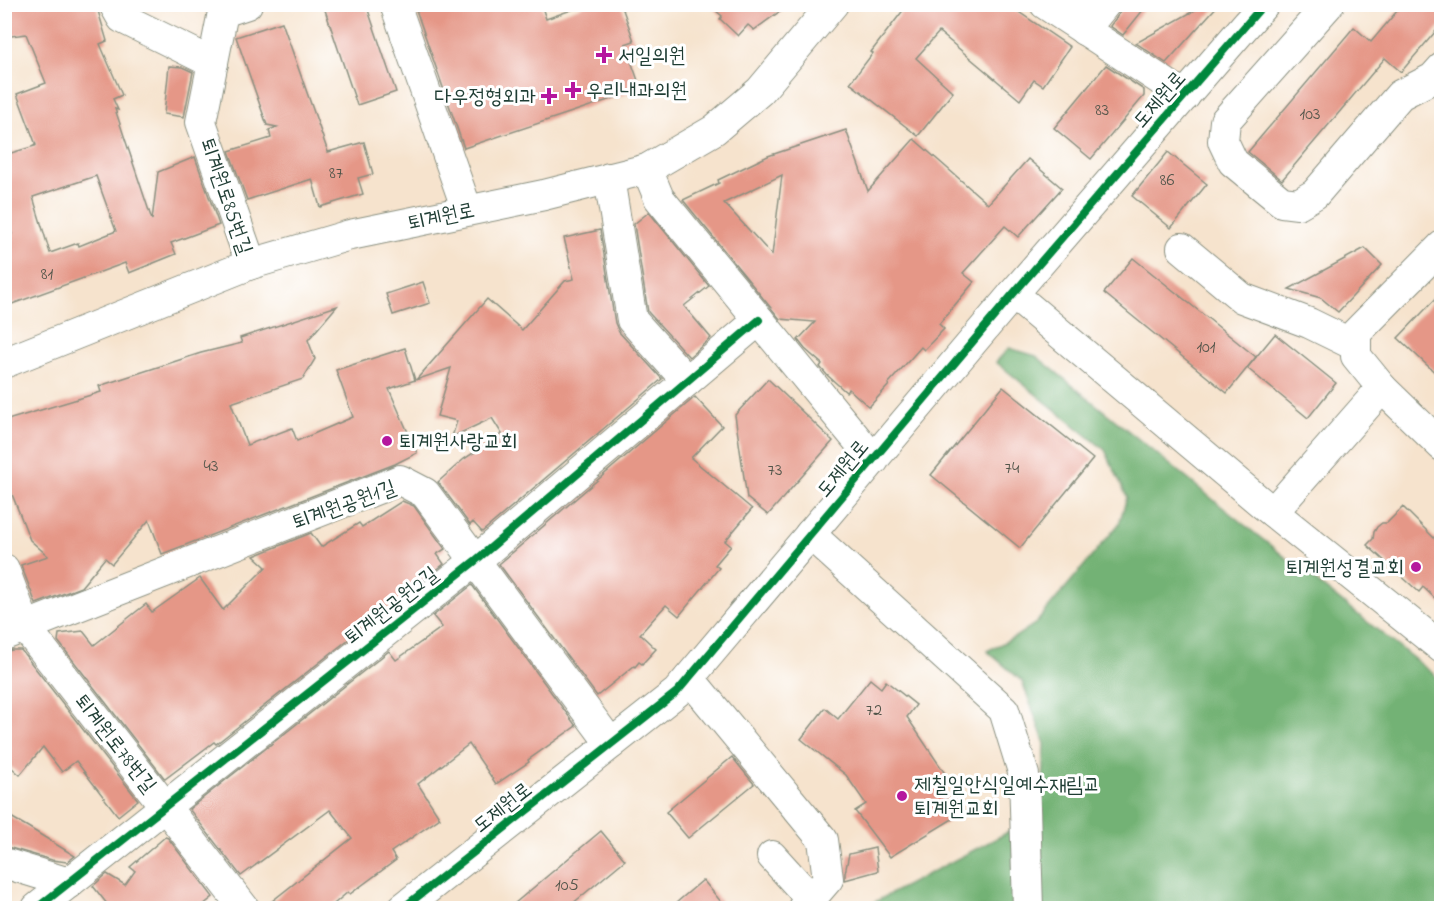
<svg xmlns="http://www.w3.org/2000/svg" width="1446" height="913" font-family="'Indie Flower','Poor Story',sans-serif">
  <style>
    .forest { fill: #73b274; stroke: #497854; stroke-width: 1.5 }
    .building { fill: #e59787; fill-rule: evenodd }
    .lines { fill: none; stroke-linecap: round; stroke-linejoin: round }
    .minor-casing { stroke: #8a9080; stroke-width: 32 }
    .minor { stroke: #fff; stroke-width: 30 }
    .cycleway-casing { stroke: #fff; stroke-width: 11 }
    .cycleway { stroke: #00873e; stroke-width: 8 }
    .poi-dot { fill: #b5179e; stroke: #fff; stroke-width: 2 }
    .labels { text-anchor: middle; stroke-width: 6; stroke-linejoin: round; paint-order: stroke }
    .number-label { font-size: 18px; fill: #505449 }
    .poi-label { font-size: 21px; fill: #1f3d34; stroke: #fff; text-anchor: start }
    .street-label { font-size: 21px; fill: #1f3d34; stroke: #fff }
  </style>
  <rect width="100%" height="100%" fill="#fff"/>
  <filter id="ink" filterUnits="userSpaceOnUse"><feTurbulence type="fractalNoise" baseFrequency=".0167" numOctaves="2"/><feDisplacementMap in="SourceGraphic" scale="12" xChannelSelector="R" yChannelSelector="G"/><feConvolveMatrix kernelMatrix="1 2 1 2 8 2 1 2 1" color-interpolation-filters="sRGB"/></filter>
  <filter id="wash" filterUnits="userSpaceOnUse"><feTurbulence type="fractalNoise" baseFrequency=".008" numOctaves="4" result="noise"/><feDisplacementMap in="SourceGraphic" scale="24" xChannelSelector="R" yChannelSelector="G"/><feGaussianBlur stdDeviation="1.35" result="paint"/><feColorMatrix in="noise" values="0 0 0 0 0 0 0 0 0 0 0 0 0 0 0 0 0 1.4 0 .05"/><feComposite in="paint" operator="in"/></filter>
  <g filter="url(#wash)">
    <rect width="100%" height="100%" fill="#f6e3cd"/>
    <g class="forest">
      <polygon points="1009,348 1036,356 1242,523 1441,680 1441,908 1041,908 1040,846 1045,744 1022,681 987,651 1015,637 1036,623 1119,524 1127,497 1105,450 996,362"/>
      <polygon points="1014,829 1014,908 864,908 865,907"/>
    </g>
    <g id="blocks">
      <g class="building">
        <path d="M 4,4 L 96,4 L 107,41 L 100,44 L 122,95 L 113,99 L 118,110 L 115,109 L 152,220 L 158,172 L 195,157 L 219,225 L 171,243 L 176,254 L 129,273 L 125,263 L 4,307 L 4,236 L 12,234 L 4,210 L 4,155 L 35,146 L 34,145 L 36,145 L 17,94 L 46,83 L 26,34 L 4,37 ZM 96,176 L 116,231 L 79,246 L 78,243 L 50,253 L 33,197 Z"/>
        <polygon points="323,4 366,4 396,92 357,105"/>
        <polygon points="414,4 541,4 546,19 588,4 621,4 634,41 625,44 641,89 464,148"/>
        <polygon points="708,4 790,4 754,30 748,25 738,36 720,19 722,16"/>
        <polygon points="908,4 1007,4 1070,47 1043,86 1034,80 1020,100 939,32 916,58 953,92 918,136 850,83 873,53 871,52"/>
        <polygon points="1122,4 1148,4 1123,35 1110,26 1119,14"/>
        <polygon points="1206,4 1219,4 1166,63 1136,43"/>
        <polygon points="1403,4 1442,4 1442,24 1401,72 1385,58 1282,180 1248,152 1354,27 1371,42"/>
        <polygon points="282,22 328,152 364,142 373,174 358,178 363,194 320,207 312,179 247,200 229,151 271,138 269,130 277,127 267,125 236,37"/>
        <polygon points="1106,65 1144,90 1144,96 1091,159 1054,128"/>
        <polygon points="169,66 182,67 193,72 184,117 164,114"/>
        <path d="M 846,130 L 868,191 L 914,139 L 988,204 L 1028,159 L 1062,188 L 1018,237 L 1005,226 L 963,273 L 974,282 L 939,324 L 944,329 L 924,350 L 921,347 L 888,384 L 889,385 L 869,407 L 849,389 L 846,392 L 827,375 L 820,367 L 822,364 L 805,349 L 798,340 L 815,322 L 780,319 L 683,200 L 719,183 L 718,180 L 768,156 ZM 782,175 L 772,255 L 724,203 Z"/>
        <polygon points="1168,152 1207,184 1171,228 1132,196"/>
        <polygon points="649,212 709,286 684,306 711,338 689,357 648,312 634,224"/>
        <polygon points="600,230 615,323 619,332 662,379 482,532 473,522 470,525 438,482 464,459 502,434 492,418 452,437 457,421 437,416 451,368 416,380 487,299 522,330 565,281 574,279 564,238"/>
        <polygon points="1365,248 1382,265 1338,312 1321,298 1289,289"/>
        <polygon points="1133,258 1256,357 1227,393 1104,293"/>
        <polygon points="423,282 430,303 393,315 386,294"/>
        <polygon points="1442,292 1442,379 1398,338"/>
        <polygon points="337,306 308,340 315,359 303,379 231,403 247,445 292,428 297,441 353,417 336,370 405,348 415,380 389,389 417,453 395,464 162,554 149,520 112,564 105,558 81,587 36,604 21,565 48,556 30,540 4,474 4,421 101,392 99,386 201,353 242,343 240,338"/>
        <polygon points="1275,334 1336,383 1308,418 1247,368"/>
        <polygon points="768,379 833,441 768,515 747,498 735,415"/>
        <polygon points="1003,387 1093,459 1020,548 931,475"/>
        <polygon points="695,397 722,426 691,458 752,509 725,541 731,546 715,565 719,568 679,616 666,605 640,634 656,649 642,664 639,662 635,667 634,666 597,696 499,564"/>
        <polygon points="402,501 414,506 445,549 437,554 444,564 384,611 367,622 368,624 216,744 214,742 165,779 58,641 59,634 83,631 94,645 146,604 152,612 200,578 223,610 266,567 254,556 311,533 321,547 359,523 362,527"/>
        <polygon points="1403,507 1442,546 1442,605 1423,587 1419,592 1367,545 1373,539 1374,532 1377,527 1382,523 1387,523"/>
        <polygon points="472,585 576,726 528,760 529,762 496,784 469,744 418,784 440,818 391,852 396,860 350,894 348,892 328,909 262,909 352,838 330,810 241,876 189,809 389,651 396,660 442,627 433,616"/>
        <polygon points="12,650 21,650 138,800 118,816 76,761 62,772 43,747 20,775 4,761 4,652"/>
        <polygon points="870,679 881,688 886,681 916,705 907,717 948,778 935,785 959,815 890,857 855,811 866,804 846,775 801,739 825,708 838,719"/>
        <polygon points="732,757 754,784 688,838 666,812"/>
        <polygon points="4,813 28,827 75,856 67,862 52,860 4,846"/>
        <polygon points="601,831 625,860 566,909 508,909"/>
        <polygon points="165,837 168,838 213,897 198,909 111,909 93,886 107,874 125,885 135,871 130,867"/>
        <polygon points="875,848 878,871 845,880 845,873 849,854"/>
        <polygon points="703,880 727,909 669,909"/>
      </g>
    </g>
  </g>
  <g filter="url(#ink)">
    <use href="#blocks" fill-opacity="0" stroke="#8a9080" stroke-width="1.5"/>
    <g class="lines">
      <g class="minor-casing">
        <g id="minor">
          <polyline points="114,4 122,18 213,63"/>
          <polyline points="247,4 223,12 201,122 251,264"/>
          <polyline points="395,4 467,210"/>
          <polyline points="1045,4 1185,96"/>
          <polyline points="1329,4 1225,121 1223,141 1233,162 1282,202 1298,204 1315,194 1400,95 1433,78 1442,68"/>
          <polyline points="1084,30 1105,4"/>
          <polyline points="647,169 659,198 874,460"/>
          <polyline points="609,178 632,320 687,381"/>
          <polyline points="1182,248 1242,298 1309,323 1356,346"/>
          <polyline points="1013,294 1264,505 1442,648"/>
          <polyline points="4,363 251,264 350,235 544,195 647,169 714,130 760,91 833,4"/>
          <polyline points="1382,388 1442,446"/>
          <polyline points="1273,512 1382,388 1356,356 1356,333 1442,246"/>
          <polyline points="810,534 1004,710 1024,775 1028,908"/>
          <polyline points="4,569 26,628 244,908"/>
          <polyline points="4,635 400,480 425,493 611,744"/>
          <polyline points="689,678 823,840 828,879 803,908"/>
          <polyline points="772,856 811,899"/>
          <polyline points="4,863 69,883"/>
          <polyline points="37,908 475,561 759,320"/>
          <polyline points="403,908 677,692 1013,294 1264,4"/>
        </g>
      </g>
      <use href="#minor" class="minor"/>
      <g class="cycleway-casing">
        <g id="cycleway">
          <polyline points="37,908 475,561 759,320"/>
          <polyline points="403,908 677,692 1013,294 1264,4"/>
        </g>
      </g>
      <use href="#cycleway" class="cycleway"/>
    </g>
  </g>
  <g class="poi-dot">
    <path d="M601 46h6v6h6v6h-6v6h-6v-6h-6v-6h6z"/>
    <path d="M570 81h6v6h6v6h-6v6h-6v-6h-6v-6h6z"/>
    <path d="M546 87h6v6h6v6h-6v6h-6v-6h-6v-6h6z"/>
    <circle cx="387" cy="441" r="6"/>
    <circle cx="1416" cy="567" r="6"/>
    <circle cx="902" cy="796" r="6"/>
  </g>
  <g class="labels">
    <g class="number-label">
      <text x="1102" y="115">83</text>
      <text x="1310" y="119">103</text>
      <text x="336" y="178">87</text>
      <text x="1167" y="185">86</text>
      <text x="47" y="279">81</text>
      <text x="1206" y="352">101</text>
      <text x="211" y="471">43</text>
      <text x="1012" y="473">74</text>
      <text x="775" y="475">73</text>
      <text x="874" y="715">72</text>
      <text x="567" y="890">105</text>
    </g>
    <g class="poi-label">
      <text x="618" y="62">서일의원</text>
      <text x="586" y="97">우리내과의원</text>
      <text x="536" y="103" text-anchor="end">다우정형외과</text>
      <text x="399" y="448">퇴계원사랑교회</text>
      <text x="1404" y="574" text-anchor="end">퇴계원성결교회</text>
      <text x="914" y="791">제칠일안식일예수재림교<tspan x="914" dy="24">퇴계원교회</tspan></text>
    </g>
    <g class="street-label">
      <text transform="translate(1159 99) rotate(-49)" y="7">도제원로</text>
      <text transform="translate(227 196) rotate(71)" y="7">퇴계원로85번길</text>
      <text transform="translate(441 216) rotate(-12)" y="7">퇴계원로</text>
      <text transform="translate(842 468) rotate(-50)" y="7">도제원로</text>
      <text transform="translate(344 504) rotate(-20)" y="7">퇴계원공원1길</text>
      <text transform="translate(391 605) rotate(-38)" y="7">퇴계원공원2길</text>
      <text transform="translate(116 743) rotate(52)" y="7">퇴계원로78번길</text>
      <text transform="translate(502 807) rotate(-38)" y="7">도제원로</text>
    </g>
  </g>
  <rect width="1446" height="913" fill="none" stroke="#fff" stroke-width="24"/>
</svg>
